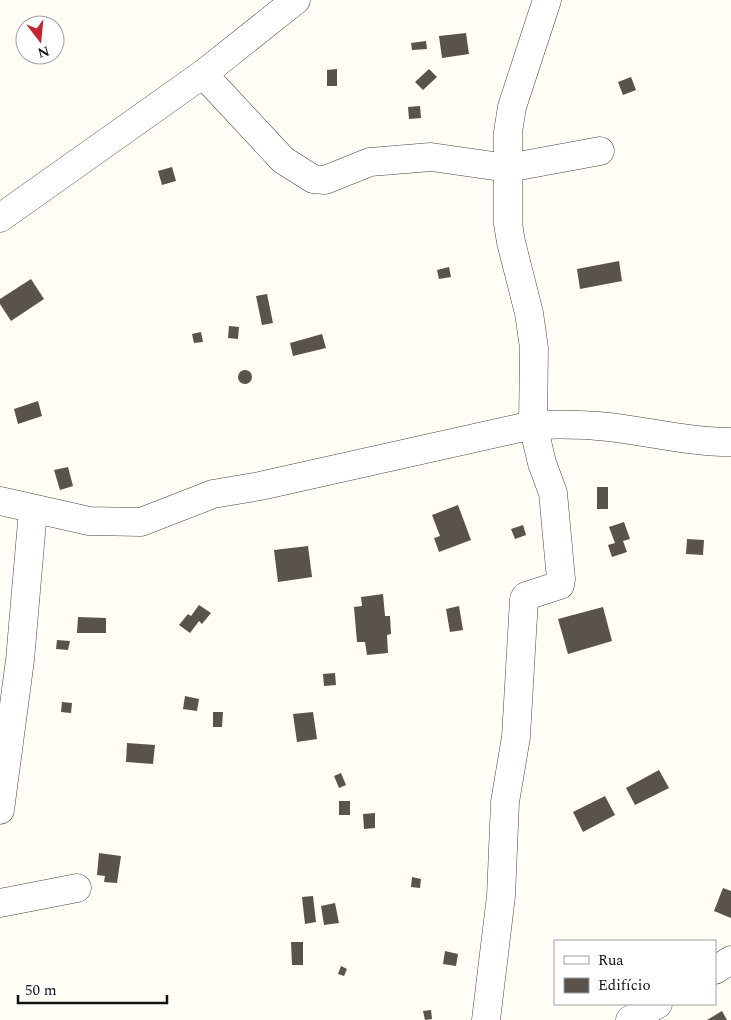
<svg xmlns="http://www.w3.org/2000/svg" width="731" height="1020" font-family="Spectral,serif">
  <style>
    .building { fill: #5a524d }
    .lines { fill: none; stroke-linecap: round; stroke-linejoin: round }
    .minor-casing { stroke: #444; stroke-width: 29 }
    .minor { stroke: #fff; stroke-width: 28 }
  </style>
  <rect width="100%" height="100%" fill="#fffdf5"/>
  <g class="building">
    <polygon points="466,33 469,54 442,58 439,36"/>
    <polygon points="426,41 427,49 412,50 411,43"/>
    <polygon points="337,69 337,86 327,86 327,70"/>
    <polygon points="429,69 437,77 423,90 415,82"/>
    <polygon points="631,77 636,90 623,95 618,82"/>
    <polygon points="420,106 421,118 409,119 408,107"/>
    <polygon points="172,167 176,181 162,185 158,171"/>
    <polygon points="619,261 622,281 580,289 577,269"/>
    <polygon points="449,267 451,277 439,279 437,270"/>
    <polygon points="31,279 44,299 11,321 0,304 0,299"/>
    <polygon points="267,294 273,323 262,325 256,296"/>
    <polygon points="229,326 239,327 238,339 228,338"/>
    <polygon points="201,332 203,342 194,343 192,334"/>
    <polygon points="322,334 326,348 293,356 290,343"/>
    <circle cx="245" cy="377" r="7"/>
    <polygon points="38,401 42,416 18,424 14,409"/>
    <polygon points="68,467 73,486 60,490 54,470"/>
    <rect x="597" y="487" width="11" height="22"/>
    <polygon points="458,505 471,540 439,552 434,538 440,536 432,515"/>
    <polygon points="624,522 630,539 623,541 627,552 612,557 608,545 615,543 609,527"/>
    <polygon points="523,525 526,535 515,539 511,529"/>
    <polygon points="687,539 704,540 703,555 686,554"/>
    <polygon points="308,546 312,577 278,582 274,550"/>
    <polygon points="383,594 385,616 390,616 391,634 387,635 388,653 367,655 365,642 357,642 354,607 362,606 361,597"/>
    <polygon points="199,605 211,613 202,624 199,621 190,633 179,625 188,614 191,616"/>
    <polygon points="459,606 463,630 450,632 446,609"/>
    <polygon points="603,607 612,641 568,654 558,619"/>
    <polygon points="78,617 106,618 106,633 77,633"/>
    <polygon points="57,640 70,641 68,650 56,649"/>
    <polygon points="335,673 336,685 324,686 323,674"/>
    <polygon points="185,696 199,699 197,711 183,709"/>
    <polygon points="62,702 72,703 71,713 61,712"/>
    <polygon points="213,712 223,712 222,727 213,727"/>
    <polygon points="313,712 317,739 297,742 293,714"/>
    <polygon points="127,743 155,745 153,764 126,762"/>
    <polygon points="659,770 669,788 635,805 626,788"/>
    <polygon points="341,773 346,785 339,788 334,776"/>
    <polygon points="605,796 615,815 583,832 573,812"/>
    <rect x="339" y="801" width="11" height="14"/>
    <polygon points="375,813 375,828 364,829 363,814"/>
    <polygon points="99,853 121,856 117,883 104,882 105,876 97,875"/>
    <polygon points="412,877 421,879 420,888 411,887"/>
    <polygon points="723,888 731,891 731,918 714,911"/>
    <polygon points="313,896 316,922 305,924 302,897"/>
    <polygon points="335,903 339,923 324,925 321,906"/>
    <polygon points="291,942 303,942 303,965 292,965"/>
    <polygon points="445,951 458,954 456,966 443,964"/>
    <polygon points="341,966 347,969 344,976 338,974"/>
    <polygon points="431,1010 432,1019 425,1020 423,1011"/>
    <polygon points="722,1011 727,1020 707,1020"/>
  </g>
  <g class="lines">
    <g class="minor-casing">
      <g id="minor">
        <polyline points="203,74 283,160 313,179 325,180 370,162 431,157 508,168 600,151"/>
        <polyline points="0,218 203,74 296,0"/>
        <path d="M 0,501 L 89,521 L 141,522 L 213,494 L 260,486 L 533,425 C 558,424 583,424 609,427 C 650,432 690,442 731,442"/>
        <polyline points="0,810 20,660 33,510"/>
        <polyline points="0,903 77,888"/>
        <polyline points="715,970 731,960"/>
        <polyline points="486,1020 501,896 505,802 516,737 524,599 526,596 560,585 561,579 553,493 542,463 533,425 534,348 529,313 511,242 508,224 508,132 512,107 547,0"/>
        <polyline points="630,1020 658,1004"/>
      </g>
    </g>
    <use href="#minor" class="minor"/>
  </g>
  <rect x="554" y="940" width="162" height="65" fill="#ffffff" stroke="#a0a0a0"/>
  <rect x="564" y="956" width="25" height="8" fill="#ffffff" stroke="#a0a0a0"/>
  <text x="598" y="965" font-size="15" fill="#111111">Rua</text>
  <rect x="564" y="978" width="25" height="15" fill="#5a524d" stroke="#a0a0a0"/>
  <text x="598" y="990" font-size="15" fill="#111111">Edifício</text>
  <g transform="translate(40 40) rotate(164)"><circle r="24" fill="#ffffff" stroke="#a0a0a0"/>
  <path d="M0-4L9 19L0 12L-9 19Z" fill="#c4262e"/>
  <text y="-8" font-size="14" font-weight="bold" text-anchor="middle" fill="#111111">N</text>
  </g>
  <path d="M18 995v8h149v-8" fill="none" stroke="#111111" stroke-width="2.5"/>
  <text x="25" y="995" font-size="15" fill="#111111" stroke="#ffffff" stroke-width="4" paint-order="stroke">50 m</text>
</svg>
